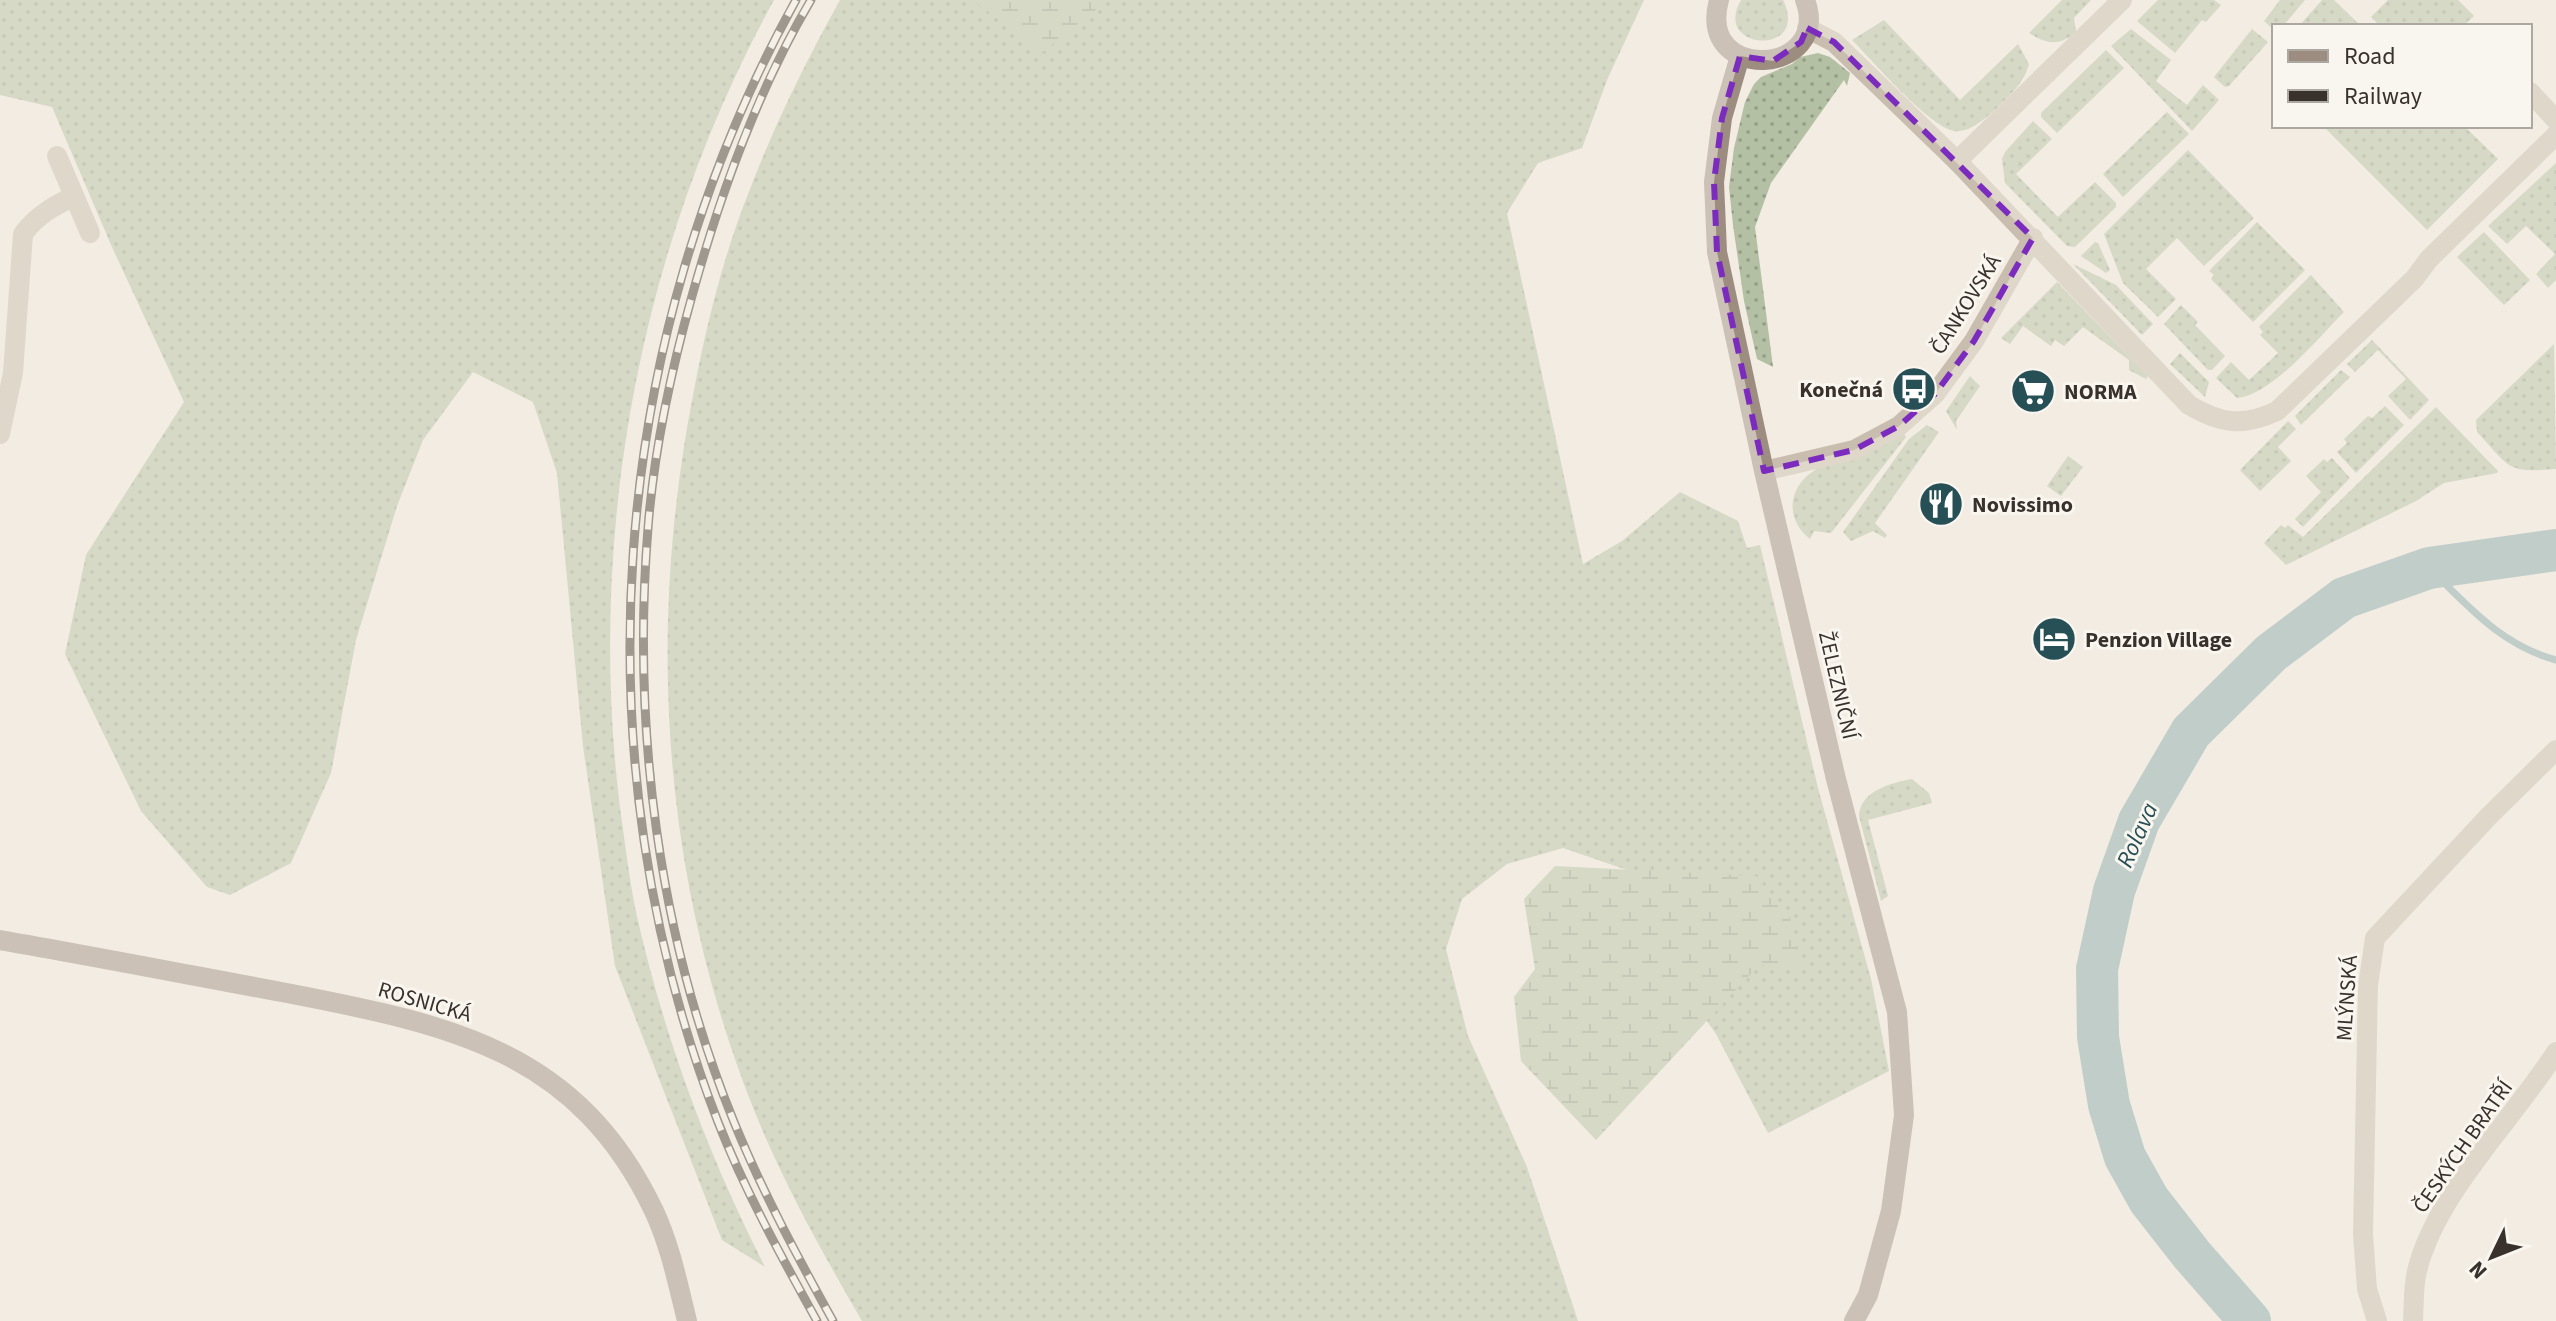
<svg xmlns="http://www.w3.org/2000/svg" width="2556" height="1321" font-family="'Source Sans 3',sans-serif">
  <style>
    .grass { fill: url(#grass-dots) }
    .wetland { fill: url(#wetland-marsh) }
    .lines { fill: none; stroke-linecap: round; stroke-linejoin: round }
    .stream { stroke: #84a7ac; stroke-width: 7 }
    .river { stroke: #84a7ac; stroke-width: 42 }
    .street { stroke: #c9bdaf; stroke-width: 20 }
    .secondary { stroke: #9d8d80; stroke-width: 20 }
    .rail-casing { stroke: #39312c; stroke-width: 9 }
    .rail { stroke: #f9f5ef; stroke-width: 6; stroke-dasharray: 18; stroke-linecap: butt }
    .marked { fill: none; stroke: #7b2cbf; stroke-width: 6; stroke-dasharray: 16 10; stroke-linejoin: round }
    .labels { text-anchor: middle; stroke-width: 6; stroke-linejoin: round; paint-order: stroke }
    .street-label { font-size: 22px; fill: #39312c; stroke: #f9f5ef }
    .poi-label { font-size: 22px; font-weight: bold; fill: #39312c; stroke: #f9f5ef; text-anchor: start }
    .water-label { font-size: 24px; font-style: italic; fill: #264f56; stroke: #f9f5ef }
  </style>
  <defs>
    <pattern id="grass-dots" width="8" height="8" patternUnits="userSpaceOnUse" patternTransform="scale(2)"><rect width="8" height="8" fill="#b4c0a3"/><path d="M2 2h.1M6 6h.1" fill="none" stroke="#939d85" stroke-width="1.8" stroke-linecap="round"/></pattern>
    <pattern id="wetland-marsh" width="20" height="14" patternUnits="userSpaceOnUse" patternTransform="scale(2)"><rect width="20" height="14" fill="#b4c0a3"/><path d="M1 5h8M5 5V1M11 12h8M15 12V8" fill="none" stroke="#939d85"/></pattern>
  </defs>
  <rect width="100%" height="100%" fill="#f2ece2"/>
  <g class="grass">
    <path d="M 0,0 L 774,0 C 640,243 586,532 620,808 C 625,842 629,878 636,912 C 664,1037 707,1153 765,1267 L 722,1240 L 615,966 L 583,746 L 557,473 L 533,402 L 473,372 L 423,440 L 397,506 L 356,640 L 331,773 L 291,863 L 230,895 L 207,887 L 141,811 L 65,654 L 86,555 L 184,402 L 112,247 L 52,107 L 0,95 Z"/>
    <path d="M 840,0 L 1644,0 L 1607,80 L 1582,148 L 1538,163 L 1507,213 L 1583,564 L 1622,541 L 1680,492 L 1738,521 L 1747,548 L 1760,545 L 1818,788 L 1871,979 L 1889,1071 L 1768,1133 L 1716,1034 L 1672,972 L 1627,870 L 1563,848 L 1507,864 L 1462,899 L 1446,949 L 1468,1036 L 1527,1167 L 1578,1321 L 862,1321 C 822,1252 784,1184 754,1110 C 662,879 646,633 694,390 C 707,322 724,254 750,189 C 775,124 806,61 840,0 Z"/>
    <path d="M 1741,0 L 1783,0 C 1811,57 1711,51 1741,0 Z"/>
    <path d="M 2062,0 L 2091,0 L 2074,18 L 2076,32 C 2058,47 2047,44 2029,33 Z"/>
    <polygon points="2158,0 2214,0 2221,5 2206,22 2202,20 2175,53 2137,21"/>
    <polygon points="2280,0 2305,0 2283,26 2274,26 2274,30 2264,21"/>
    <polygon points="2322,0 2334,0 2361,26 2299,26"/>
    <polygon points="2388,0 2458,0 2474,16 2463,26 2380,26 2371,17"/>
    <path d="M 1884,20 L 1960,100 L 2018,44 L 2029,64 C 2024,83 2011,94 1997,108 C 1986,118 1970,133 1954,131 C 1928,126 1872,60 1852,40 Z"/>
    <polygon points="2131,29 2171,60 2156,81 2187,105 2203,85 2219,100 2192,131 2111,46"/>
    <polygon points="2252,29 2268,42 2229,86 2225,87 2214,77"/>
    <polygon points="2106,50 2124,68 2057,133 2041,117 2041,113"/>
    <polygon points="1818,53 1830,57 1850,73 1847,86 1844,80 1771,183 1755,227 1773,367 1757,359 1744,301 1733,225 1729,187 1734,148 1745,102 1754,84 1761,77 1792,64 1800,57"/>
    <polygon points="2167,112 2189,134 2123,197 2103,174"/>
    <polygon points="2033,121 2052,139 2016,174 2058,217 2095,182 2116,203 2116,207 2075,247 2067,246 2005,183 2002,159 2005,152"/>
    <polygon points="2323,126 2464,126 2498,159 2427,230"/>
    <polygon points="2188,150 2254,218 2204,266 2177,238 2146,269 2176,299 2158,317 2123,283 2104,234"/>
    <polygon points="2556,163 2556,280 2548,288 2536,274 2555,254 2526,226 2507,244 2488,226"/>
    <polygon points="2257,222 2305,270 2253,322 2211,279 2214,275 2209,271"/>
    <polygon points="2484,232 2530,280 2504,305 2457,257"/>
    <polygon points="2095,242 2098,243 2110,270 2106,273 2081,256"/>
    <polygon points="2073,264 2116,285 2153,324 2142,335"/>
    <path d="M 2311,275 L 2344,312 C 2319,337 2272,395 2237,398 L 2216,378 L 2231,362 L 2249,380 L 2278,353 L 2260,335 L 2263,332 L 2259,327 Z"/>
    <polygon points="2057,282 2148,376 2146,379 2129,370 2129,360 2083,327 2064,346 2055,340 2051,346 2023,326 2010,344 2001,338"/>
    <polygon points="2181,305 2198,322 2195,325 2225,356 2212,370 2208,370 2164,324"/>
    <polygon points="2372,340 2429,400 2410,420 2388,396 2406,379 2378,350 2355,372 2347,364"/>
    <path d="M 2554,344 L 2556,469 C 2505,473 2511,468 2477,432 L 2476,420 Z"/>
    <polygon points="2180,353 2209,382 2205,397 2170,364"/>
    <polygon points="2341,370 2350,377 2301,425 2295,416"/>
    <polygon points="1970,376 1980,386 1956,421 1957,430 1946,411"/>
    <polygon points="2385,406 2404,425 2356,473 2337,452 2347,443 2344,439 2368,416 2372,418"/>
    <polygon points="2436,407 2498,471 2497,473 2444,483 2416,501 2286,565 2264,543 2281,525 2285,528 2288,525 2303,537"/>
    <polygon points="2288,421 2296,429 2278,447 2291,461 2260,491 2240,470"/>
    <polygon points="1927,425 1939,432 1875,523 1887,535 1885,538 1873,531 1851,541 1843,532 1909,439"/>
    <path d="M 1903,432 L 1906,437 L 1831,533 L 1814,531 L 1810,539 C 1786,520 1787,490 1812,472 C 1835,455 1876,443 1903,432 Z"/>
    <polygon points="2068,456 2083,467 2061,496 2047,486"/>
    <polygon points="2332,458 2350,478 2303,527 2295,519 2321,492 2306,476 2324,459 2327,462"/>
    <path d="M 1912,779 L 1929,793 L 1932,803 L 1868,820 L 1888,896 L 1881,901 L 1859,816 C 1860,791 1891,783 1912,779 Z"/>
  </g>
  <g class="wetland">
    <polygon points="978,0 1108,0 1043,52 978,4"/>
    <polygon points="1555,866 1756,876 1790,918 1799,967 1759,965 1596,1140 1521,1061 1514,997 1535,969 1524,899"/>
  </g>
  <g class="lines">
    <path class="stream" d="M 2429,568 C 2469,607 2501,645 2556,660"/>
    <polyline class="river" points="2250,1321 2192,1255 2149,1200 2125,1157 2109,1105 2098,1037 2097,969 2114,891 2139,821 2191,732 2271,653 2344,598 2429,568 2556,550"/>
    <g class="street">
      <path d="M 1807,28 L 1834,42 L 1957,161 L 2189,405 C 2221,424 2243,427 2277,411 L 2414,279 L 2429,259 L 2556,135"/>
      <polyline points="2530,92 2556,120"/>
      <polyline points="57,156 90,233"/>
      <polyline points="1957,161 2122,0"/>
      <path d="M 0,434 L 13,373 L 23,234 C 37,215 54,206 74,196"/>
      <polyline points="1764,471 1854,450 1899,426 1935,394 1974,341 2033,238"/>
      <polyline points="2377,1321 2367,1289 2363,1234 2368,985 2375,938 2489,816 2556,750"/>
      <path d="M 2413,1321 C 2414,1305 2413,1287 2417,1271 C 2436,1193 2513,1120 2556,1052"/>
    </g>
    <g class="secondary">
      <path d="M 1719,0 C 1696,85 1833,75 1805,0"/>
      <polyline points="1740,56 1722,118 1714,182 1717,252 1764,471 1836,779 1897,1012 1904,1115 1891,1211 1868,1295 1854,1321"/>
      <path d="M 0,940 C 98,957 195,976 292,994 C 451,1025 578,1051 654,1211 C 670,1245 678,1284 687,1321"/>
    </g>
    <g class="rail-casing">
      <g id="rail">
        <path d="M 796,0 C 607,341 577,758 718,1122 C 745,1191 781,1256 817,1321"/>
        <path d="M 811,0 C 757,91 720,195 692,296 C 671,371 654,450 648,528 C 632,727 658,936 734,1122 C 762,1191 797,1256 833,1321"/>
      </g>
    </g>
    <use href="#rail" class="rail"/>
  </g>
  <path d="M0 0H2556V1321H0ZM 1807,28 L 1834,42 L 2033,238 L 1974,341 L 1935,394 L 1899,426 L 1854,450 L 1764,471 L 1717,252 L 1714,182 L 1722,118 L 1740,56 L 1773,61 L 1801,42 Z" fill="#f2ece2" fill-opacity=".55" fill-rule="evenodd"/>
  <path class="marked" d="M 1807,28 L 1834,42 L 2033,238 L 1974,341 L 1935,394 L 1899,426 L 1854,450 L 1764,471 L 1717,252 L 1714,182 L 1722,118 L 1740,56 L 1773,61 L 1801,42 Z"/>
  <defs>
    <g id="bus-disc" transform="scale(2.3)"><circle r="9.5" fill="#264f56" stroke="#f9f5ef"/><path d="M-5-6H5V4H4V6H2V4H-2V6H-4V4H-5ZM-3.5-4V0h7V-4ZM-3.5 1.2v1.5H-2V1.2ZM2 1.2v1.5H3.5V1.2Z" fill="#fff"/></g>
    <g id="supermarket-disc" transform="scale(2.3)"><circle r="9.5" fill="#264f56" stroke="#f9f5ef"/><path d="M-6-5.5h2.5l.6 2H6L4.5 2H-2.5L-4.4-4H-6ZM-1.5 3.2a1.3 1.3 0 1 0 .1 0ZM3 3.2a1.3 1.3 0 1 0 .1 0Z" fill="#fff"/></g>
    <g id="restaurant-disc" transform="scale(2.3)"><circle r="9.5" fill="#264f56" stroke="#f9f5ef"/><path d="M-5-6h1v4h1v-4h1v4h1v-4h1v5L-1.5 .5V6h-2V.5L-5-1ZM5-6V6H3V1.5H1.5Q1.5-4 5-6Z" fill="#fff"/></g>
    <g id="hotel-disc" transform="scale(2.3)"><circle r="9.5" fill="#264f56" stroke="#f9f5ef"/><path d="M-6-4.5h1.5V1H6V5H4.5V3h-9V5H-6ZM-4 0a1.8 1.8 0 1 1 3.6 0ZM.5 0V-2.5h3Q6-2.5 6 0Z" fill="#fff"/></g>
  </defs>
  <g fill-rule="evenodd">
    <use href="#bus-disc" x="1914" y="389"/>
    <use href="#supermarket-disc" x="2033" y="391"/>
    <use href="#restaurant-disc" x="1941" y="504"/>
    <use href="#hotel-disc" x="2054" y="639"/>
  </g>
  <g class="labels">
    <g class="street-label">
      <text transform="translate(1965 304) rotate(-58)" y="8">ČANKOVSKÁ</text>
      <text transform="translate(1839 685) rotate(77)" y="8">ŽELEZNIČNÍ</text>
      <text transform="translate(2346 998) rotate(-86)" y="8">MLÝNSKÁ</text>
      <text transform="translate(425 1001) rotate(16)" y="8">ROSNICKÁ</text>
      <text transform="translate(2462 1146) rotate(-55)" y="8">ČESKÝCH BRATŘÍ</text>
    </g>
    <g class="poi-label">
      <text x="1883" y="397" text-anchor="end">Konečná</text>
      <text x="2064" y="399">NORMA</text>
      <text x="1972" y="512">Novissimo</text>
      <text x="2085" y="647">Penzion Village</text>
    </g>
    <g class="water-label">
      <text transform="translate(2137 835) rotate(-66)" y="8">Rolava</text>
    </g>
  </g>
  <rect x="2272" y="24" width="260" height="104" fill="#f9f5ef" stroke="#aca7a1" stroke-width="2"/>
  <rect x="2288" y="50" width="40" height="12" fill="#9d8d80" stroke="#aca7a1" stroke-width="2"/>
  <text x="2344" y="64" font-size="24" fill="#39312c">Road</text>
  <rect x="2288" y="90" width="40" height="12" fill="#39312c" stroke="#aca7a1" stroke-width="2"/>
  <text x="2344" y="104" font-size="24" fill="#39312c">Railway</text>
  <g transform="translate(2492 1257) rotate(227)" stroke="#f9f5ef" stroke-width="6" paint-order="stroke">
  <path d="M0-6L14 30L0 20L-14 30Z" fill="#39312c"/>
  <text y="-12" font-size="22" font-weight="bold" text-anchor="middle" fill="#39312c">N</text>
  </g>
</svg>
